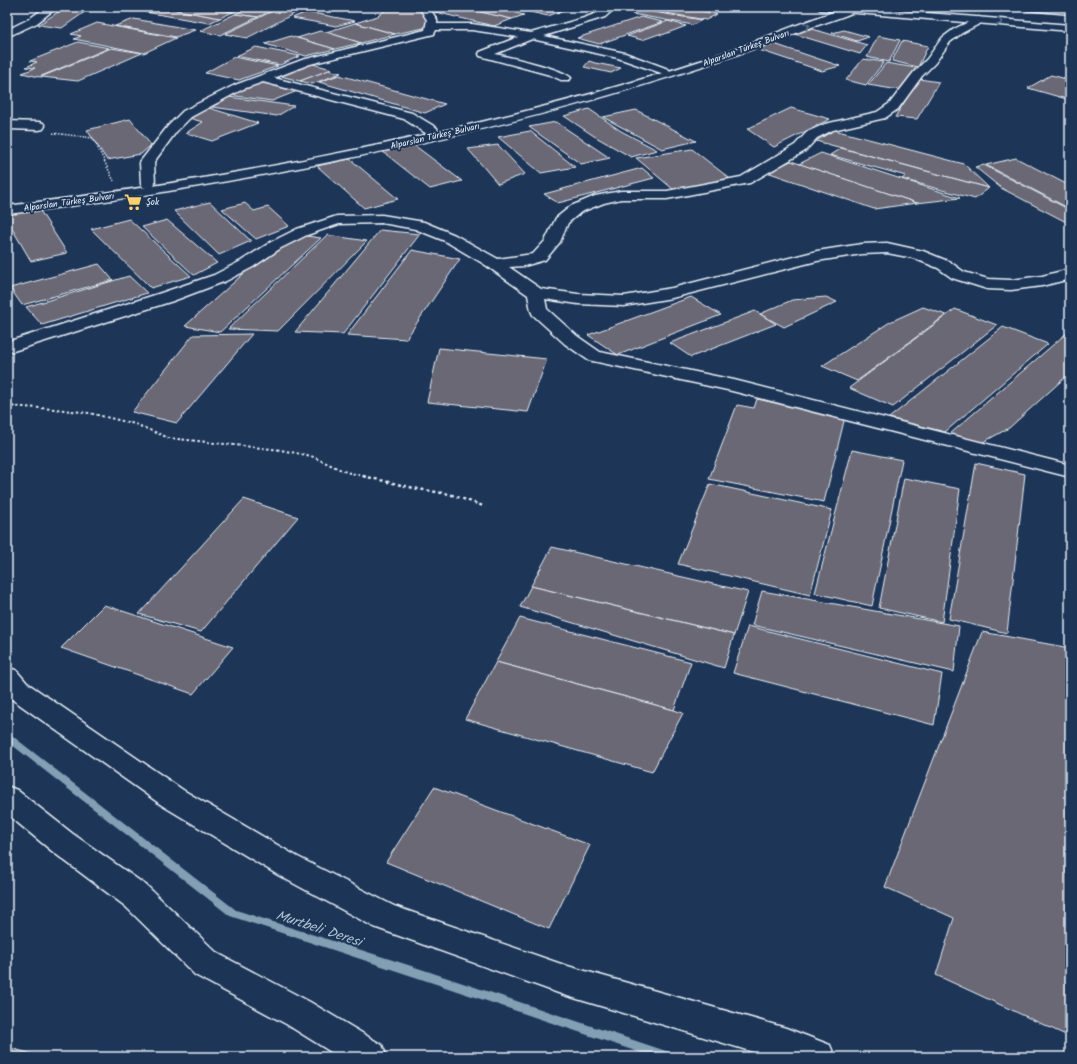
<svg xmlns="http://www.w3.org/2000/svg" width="1077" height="1064" font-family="Kalam,sans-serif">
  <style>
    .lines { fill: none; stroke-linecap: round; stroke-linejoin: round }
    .stream { fill: #829fb4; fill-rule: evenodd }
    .building { fill: #6b6875; stroke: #e8f1f8 }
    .minor-casing { stroke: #e8f1f8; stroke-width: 3 }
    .primary-casing { stroke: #e8f1f8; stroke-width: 3 }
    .trunk-casing { stroke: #e8f1f8; stroke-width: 3 }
    .path-far2 { stroke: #e8f1f8; stroke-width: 1.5; stroke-dasharray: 1.5 1.5; stroke-linecap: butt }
    .path-far1 { stroke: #e8f1f8; stroke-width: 2; stroke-dasharray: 2.5 2.5; stroke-linecap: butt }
    .path { stroke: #e8f1f8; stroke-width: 2.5; stroke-dasharray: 3 3; stroke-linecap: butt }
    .minor { fill: #1d3557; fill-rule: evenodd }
    .primary { fill: #1d3557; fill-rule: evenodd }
    .trunk { fill: #1d3557; fill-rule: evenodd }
    .oneway { stroke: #64778f }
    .labels { text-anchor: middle; stroke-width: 4; stroke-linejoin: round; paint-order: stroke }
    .far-street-label { font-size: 9px; fill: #e8f1f8; stroke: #1d3557 }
    .far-poi-label { font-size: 9px; fill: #e8f1f8; stroke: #1d3557; text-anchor: start }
    .near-water-label { font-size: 14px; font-style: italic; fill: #acc1d0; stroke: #1d3557 }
  </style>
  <rect width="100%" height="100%" fill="#1d3557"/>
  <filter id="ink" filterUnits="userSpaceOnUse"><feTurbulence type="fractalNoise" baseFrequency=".025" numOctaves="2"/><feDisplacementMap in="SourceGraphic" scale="8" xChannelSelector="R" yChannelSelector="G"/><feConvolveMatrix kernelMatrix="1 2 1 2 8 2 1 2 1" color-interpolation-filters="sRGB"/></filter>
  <g filter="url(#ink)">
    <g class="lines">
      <polygon class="stream" points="7,733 10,734 236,910 424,970 669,1052 673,1053 674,1057 653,1057 424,980 230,916 7,741"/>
    </g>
    <g class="building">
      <polygon points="66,7 89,9 62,28 38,25"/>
      <polygon points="135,7 161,7 220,18 209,23 145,12"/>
      <polygon points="161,7 208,7 233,12 220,18"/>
      <polygon points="208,7 244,7 233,12"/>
      <polygon points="251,7 278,7 258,17 235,14"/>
      <polygon points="281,7 305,8 247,38 225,34"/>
      <polygon points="389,7 418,7 428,20 424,28 395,34 355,23 378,16"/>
      <polygon points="449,7 459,7 512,19 494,26 435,12"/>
      <polygon points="459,7 490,7 524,15 512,19"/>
      <polygon points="538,7 572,7 548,16 526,11"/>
      <polygon points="631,7 677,7 717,14 706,20"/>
      <polygon points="641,10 702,20 693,25 632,14"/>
      <polygon points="307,12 355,21 336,26 292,18"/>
      <polygon points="235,14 258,17 220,35 200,31"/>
      <polygon points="641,17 663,22 599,44 577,38"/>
      <polygon points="134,19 195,30 176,37 115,26"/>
      <polygon points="668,21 686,26 662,35 659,34 642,40 627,36"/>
      <polygon points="97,23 176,38 144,53 74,39 81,36 71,34"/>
      <polygon points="355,23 395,34 361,43 326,32"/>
      <polygon points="809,28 867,45 860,54 791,33"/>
      <polygon points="844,30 869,37 857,41 832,33"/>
      <polygon points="320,31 326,32 361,43 335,49 297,38"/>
      <polygon points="291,36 297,38 335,49 306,56 265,44"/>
      <polygon points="878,36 900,40 889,62 867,57"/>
      <polygon points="902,41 928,46 918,67 892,61"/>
      <polygon points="78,42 109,48 39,77 22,73 35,68 26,67 37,62 30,61"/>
      <polygon points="774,44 840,66 822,71 756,49"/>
      <polygon points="256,47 300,56 280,65 236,56"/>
      <polygon points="111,48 142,53 78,81 41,77"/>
      <polygon points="234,57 278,66 239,80 205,73"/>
      <polygon points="863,59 884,62 866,85 846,80"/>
      <polygon points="589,61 595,63 621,68 611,73 584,67"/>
      <polygon points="309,63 332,69 300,81 276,75"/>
      <polygon points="886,63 916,68 899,90 868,85"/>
      <polygon points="329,70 341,73 312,84 300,81"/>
      <polygon points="339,75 445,104 425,113 319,82"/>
      <polygon points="1051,75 1070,80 1070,100 1028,88"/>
      <polygon points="919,79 939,82 917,119 895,117"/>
      <polygon points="259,80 300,90 272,101 229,95"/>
      <polygon points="229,97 294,106 277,116 212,107"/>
      <polygon points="206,107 258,123 212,141 186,133 203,122 189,118"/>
      <polygon points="791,108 830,119 774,147 747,129"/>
      <polygon points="589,109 621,131 657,150 631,157 594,136 564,116"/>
      <polygon points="636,110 696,141 662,149 603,117"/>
      <polygon points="130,119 151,145 141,154 107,160 87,130"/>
      <polygon points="556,122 610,158 581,164 529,127"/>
      <polygon points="834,130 964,164 989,188 816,141"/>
      <polygon points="530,131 575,167 541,173 498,137"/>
      <polygon points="414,145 462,181 430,189 383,152"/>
      <polygon points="498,145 525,174 498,184 468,149"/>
      <polygon points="841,148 989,188 975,199 902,179 906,176 830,155"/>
      <polygon points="692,149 733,181 674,190 636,158"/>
      <polygon points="821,153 960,198 917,203 799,164"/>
      <polygon points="1016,158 1070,186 1070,209 986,165"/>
      <polygon points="350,159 398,199 364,208 317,166"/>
      <polygon points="791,161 917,203 874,209 767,172"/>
      <polygon points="984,165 1070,210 1070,224 1001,188 975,167"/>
      <polygon points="642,168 654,178 558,203 544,194"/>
      <polygon points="210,202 251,241 219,255 174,211"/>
      <polygon points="245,203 254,211 268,207 289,226 256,239 222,209"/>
      <polygon points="39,209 67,253 31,261 7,220 7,213"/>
      <polygon points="129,219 191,276 151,288 91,229"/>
      <polygon points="167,220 217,263 194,275 142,227"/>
      <polygon points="380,230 420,234 343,334 295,332"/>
      <polygon points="300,235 321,238 220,332 185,326 261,258"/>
      <polygon points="327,235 367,241 278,331 228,329"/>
      <polygon points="412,250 460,259 406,339 347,335"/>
      <polygon points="99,264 113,280 22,305 10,288"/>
      <polygon points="129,276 147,293 42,325 26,307"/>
      <polygon points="691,297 721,315 618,355 588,335"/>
      <polygon points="826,297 837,302 784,327 760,314 792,300"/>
      <polygon points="923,307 946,315 857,381 822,366 890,322"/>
      <polygon points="955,309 997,325 893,407 849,388"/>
      <polygon points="755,311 776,324 691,357 670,343"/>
      <polygon points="1003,327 1048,344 945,432 889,418"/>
      <polygon points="1069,331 1070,373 1009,428 976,446 950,434"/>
      <polygon points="252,334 177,423 132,412 193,335"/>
      <polygon points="439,348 547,359 528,412 427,402"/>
      <polygon points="757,399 845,417 824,502 709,479 737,405 754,408"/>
      <polygon points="852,450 902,460 872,606 815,593"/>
      <polygon points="976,463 1025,474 1007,633 949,619"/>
      <polygon points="904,478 960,489 942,622 879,608"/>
      <polygon points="710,484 832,510 810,595 678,564"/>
      <polygon points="244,499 298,517 201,632 139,614"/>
      <polygon points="552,547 748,592 734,635 531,586"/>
      <polygon points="531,586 734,635 724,668 520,607"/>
      <polygon points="762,591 959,626 954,672 752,625"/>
      <polygon points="104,605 233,647 193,694 61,648"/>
      <polygon points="520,618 691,662 674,710 496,662"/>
      <polygon points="748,626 942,674 934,725 733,673"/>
      <polygon points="982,632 1070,648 1070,1037 936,975 954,918 885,887"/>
      <polygon points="496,662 674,710 683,713 652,772 465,719"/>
      <polygon points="434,787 590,845 549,929 386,862"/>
      <polygon points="7,1047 42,1057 7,1057"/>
    </g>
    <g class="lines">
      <g class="minor-casing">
        <g id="minor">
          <polygon points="46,7 57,7 37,23 7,37 7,30 29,19"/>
          <path d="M 419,7 L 429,7 L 437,20 L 437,24 L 472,24 L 531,33 L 584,18 L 597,13 L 605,7 L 616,7 L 605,17 L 544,36 L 625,53 L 668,69 L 670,71 L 668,73 L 664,74 L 618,58 L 532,39 L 495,54 C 509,57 564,69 571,78 L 569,80 L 561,80 L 550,75 L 480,56 L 479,54 L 480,52 L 518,37 L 472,30 L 436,30 L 434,34 L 310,64 L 274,78 L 412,113 L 437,128 L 438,131 L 437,134 L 427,134 L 404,119 L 263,82 L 243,89 L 191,117 L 176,132 L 154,162 L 155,184 L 153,187 L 148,188 L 143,187 L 141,184 L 140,162 L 168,126 L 183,111 L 235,85 L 302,60 L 425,30 L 427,20 Z"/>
          <polygon points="1022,7 1070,8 1070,14 1027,10"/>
          <polygon points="979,17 984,20 983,22 962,33 950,42 935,63 922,76 898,109 885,118 833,130 817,138 805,151 750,183 667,199 621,199 604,203 581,212 568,223 560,242 545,260 524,266 509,267 541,289 578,294 624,296 672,288 817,251 862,244 887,243 923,251 950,262 964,272 988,279 1011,280 1042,276 1070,269 1070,279 1042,286 1011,290 987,289 952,278 938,268 913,258 887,253 862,254 817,261 672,298 624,306 578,304 545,299 547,309 577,336 600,352 734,380 1070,465 1070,477 732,391 588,360 565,344 533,315 531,311 528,295 484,264 445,241 415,229 382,223 339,224 307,235 281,248 253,267 226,281 173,301 7,353 7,342 161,293 214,275 241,261 271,242 297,229 337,216 382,215 424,222 455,235 498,259 533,254 545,241 556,218 571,206 595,196 621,191 667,191 741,177 795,145 807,132 825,124 877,112 890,103 914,72 927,59 942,38 954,29"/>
          <polygon points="7,121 39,122 43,123 45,126 43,129 39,130 7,129"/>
          <polygon points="7,668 16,670 27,683 183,790 298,857 394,906 564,965 786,1028 830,1045 835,1057 770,1057 564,995 374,927 278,875 163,806 9,697 7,694"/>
          <polygon points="7,786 17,790 73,834 147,886 217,953 310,1002 382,1045 387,1057 339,1057 286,1024 195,975 125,906 53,852 7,814"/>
        </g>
      </g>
      <g class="primary-casing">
        <path id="primary" d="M 850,7 L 855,10 L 854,12 C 840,18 826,22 812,27 C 644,92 470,136 293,169 C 198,187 103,203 7,214 L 7,206 C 204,182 407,145 598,92 C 644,79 690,65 735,49 C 773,35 811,18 850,7 Z"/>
      </g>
      <g class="trunk-casing">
        <polygon id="trunk" points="816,7 857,7 1070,25 1070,31 821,10"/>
      </g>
      <g class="path-far2">
        <polyline points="89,7 108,10 130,7"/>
        <polyline points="308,10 312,7"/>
        <polyline points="53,133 93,138 114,181"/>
      </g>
      <polyline class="path-far1" points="7,406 55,409 89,413 135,424 169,438 281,450 311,456 346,472 367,477"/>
      <polyline class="path" points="363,476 418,489 449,494 483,506"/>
      <use href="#minor" class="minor"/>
      <use href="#primary" class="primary"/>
      <use href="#trunk" class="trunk"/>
    </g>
    <defs><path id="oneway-chevron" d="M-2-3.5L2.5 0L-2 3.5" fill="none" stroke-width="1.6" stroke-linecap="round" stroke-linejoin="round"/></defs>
    <g class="oneway">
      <use href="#oneway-chevron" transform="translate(1000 22) rotate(5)"/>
      <use href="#oneway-chevron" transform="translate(807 26) rotate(-20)"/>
    </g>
  </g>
  <defs>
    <g id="supermarket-bare" transform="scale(1.38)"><path d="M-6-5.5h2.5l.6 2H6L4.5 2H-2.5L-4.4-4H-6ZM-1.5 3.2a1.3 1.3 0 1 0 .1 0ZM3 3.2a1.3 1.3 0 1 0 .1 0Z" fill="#ffd166" stroke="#1d3557" stroke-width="2.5" paint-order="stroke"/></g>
  </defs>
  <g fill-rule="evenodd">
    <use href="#supermarket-bare" x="133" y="202"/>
  </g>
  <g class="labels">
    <g class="far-street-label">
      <text transform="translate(746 48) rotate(-20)" y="3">Alparslan Türkeş Bulvarı</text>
      <text transform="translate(435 136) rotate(-13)" y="3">Alparslan Türkeş Bulvarı</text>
      <text transform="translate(69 202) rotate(-8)" y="3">Alparslan Türkeş Bulvarı</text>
    </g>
    <g class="far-poi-label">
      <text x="146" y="205">Şok</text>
    </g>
    <g class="near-water-label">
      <text transform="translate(319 928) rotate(18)" y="5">Murtbeli Deresi</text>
    </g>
  </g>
  <rect width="1077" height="1064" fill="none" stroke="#1d3557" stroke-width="24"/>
  <rect x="12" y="12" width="1053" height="1040" fill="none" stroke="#e8f1f8" stroke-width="1.5" filter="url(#ink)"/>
</svg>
